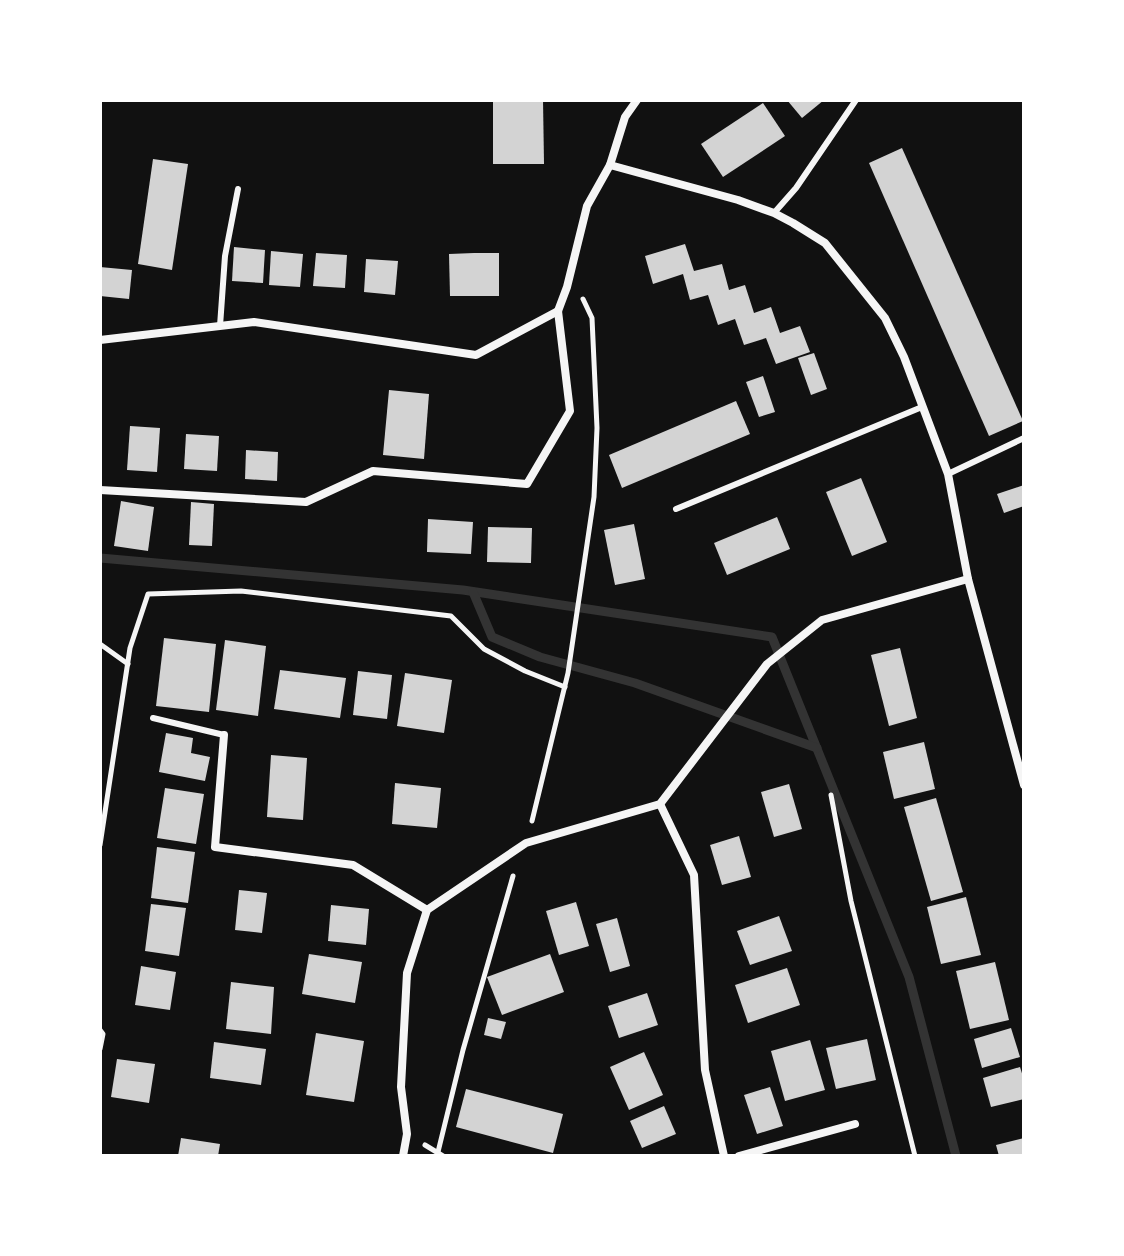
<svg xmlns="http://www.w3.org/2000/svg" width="1124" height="1256" font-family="Lato,sans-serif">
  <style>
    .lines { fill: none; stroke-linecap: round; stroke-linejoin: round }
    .stream { stroke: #333; stroke-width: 9 }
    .building { fill: #d3d3d3 }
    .path { stroke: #f5f5f5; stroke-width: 5 }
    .service { stroke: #f5f5f5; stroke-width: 6 }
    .minor { stroke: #f5f5f5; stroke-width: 8 }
  </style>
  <rect width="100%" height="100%" fill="#111"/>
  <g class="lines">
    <g class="stream">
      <polyline points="100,558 463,590 772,637 909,977 956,1156"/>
      <polyline points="473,592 492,637 540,657 635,683 817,748"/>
    </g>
  </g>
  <g class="building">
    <polygon points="493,100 543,100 544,164 493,164"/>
    <polygon points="787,100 824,100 802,118"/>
    <polygon points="763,103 785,136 723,177 701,144"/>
    <polygon points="902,148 1023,421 989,436 869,163"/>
    <polygon points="153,159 188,164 172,270 138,264"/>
    <polygon points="685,244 694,271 722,264 729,290 745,285 754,313 771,307 780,333 800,326 810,352 776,364 766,338 744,345 735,319 718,325 708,295 690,300 683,274 653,284 645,256"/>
    <polygon points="234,247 265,250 263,283 232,281"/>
    <polygon points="271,251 303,254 300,287 269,285"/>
    <polygon points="316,253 347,255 345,288 313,286"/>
    <polygon points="474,253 499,253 499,296 450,296 449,254"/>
    <polygon points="366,259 398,261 395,295 364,292"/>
    <polygon points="100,267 132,270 129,299 100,296"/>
    <polygon points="814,353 827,389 811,395 798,358"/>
    <polygon points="763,376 775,412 759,417 746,382"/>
    <polygon points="389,390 429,394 424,459 383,455"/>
    <polygon points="736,401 750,434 622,488 609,455"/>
    <polygon points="130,426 160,428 157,472 127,470"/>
    <polygon points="186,434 219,436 217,471 184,469"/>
    <polygon points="246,450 278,452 277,481 245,479"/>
    <polygon points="861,478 887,542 852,556 826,492"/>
    <polygon points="1024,485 1024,506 1004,513 997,494"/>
    <polygon points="121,501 154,507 148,551 114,546"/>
    <polygon points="191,502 214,504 212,546 189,545"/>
    <polygon points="777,517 790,549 727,575 714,543"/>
    <polygon points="428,519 473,522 471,554 427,552"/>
    <polygon points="634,524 645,579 615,585 604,530"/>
    <polygon points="488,527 532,528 531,563 487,562"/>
    <polygon points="164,638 216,644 209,712 156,706"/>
    <polygon points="225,640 266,646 258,716 216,710"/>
    <polygon points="900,648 917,718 889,726 871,655"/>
    <polygon points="280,670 346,678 340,718 274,709"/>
    <polygon points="358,671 392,675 387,719 353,715"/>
    <polygon points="405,673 452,680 444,733 397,726"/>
    <polygon points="166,733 193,738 191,753 210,757 205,781 159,772"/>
    <polygon points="924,742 935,789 894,799 883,752"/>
    <polygon points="271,755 307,758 303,820 267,817"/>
    <polygon points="395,783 441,788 437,828 392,824"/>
    <polygon points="789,784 802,829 774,837 761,792"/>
    <polygon points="165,788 204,794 196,844 157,838"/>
    <polygon points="936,798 963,892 931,901 904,807"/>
    <polygon points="739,836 751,877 722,885 710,845"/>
    <polygon points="157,847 195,852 188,903 151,898"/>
    <polygon points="239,890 267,893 262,933 235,930"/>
    <polygon points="966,897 981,955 941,964 927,907"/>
    <polygon points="576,902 589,946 559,955 546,911"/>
    <polygon points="151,904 186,908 179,956 145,951"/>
    <polygon points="331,905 369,909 366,945 328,941"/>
    <polygon points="779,916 792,951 750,965 737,931"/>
    <polygon points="617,918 630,966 610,972 596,924"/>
    <polygon points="309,954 362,962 355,1003 302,994"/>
    <polygon points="550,954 564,992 502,1015 487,977"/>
    <polygon points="995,962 1009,1020 970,1029 956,971"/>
    <polygon points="141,966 176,972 170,1010 135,1005"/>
    <polygon points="787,968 800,1005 748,1023 735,985"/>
    <polygon points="231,982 274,987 271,1034 226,1029"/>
    <polygon points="647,993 658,1025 619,1038 608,1006"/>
    <polygon points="488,1018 506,1022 501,1039 484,1035"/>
    <polygon points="1011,1028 1020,1057 982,1068 974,1039"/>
    <polygon points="316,1033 364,1041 354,1102 306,1095"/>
    <polygon points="867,1039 876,1080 836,1089 826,1048"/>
    <polygon points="810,1040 825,1090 785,1101 771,1051"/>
    <polygon points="214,1042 266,1049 261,1085 210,1078"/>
    <polygon points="644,1052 663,1095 629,1110 610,1067"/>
    <polygon points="117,1059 155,1064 149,1103 111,1097"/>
    <polygon points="1020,1067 1024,1080 1024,1099 991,1107 983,1078"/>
    <polygon points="770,1087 783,1126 757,1134 744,1095"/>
    <polygon points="466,1089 563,1114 553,1153 456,1127"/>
    <polygon points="664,1106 676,1134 642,1148 630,1121"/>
    <polygon points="181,1138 220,1144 218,1156 178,1156"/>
    <polygon points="1024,1138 1024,1156 999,1156 996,1145"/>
  </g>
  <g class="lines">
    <g class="path">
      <polyline points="100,644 128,664"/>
      <polyline points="831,795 851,901 915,1156"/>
      <polyline points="532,821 568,673 594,497 597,428 592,318 583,299"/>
      <polyline points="100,845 130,648 148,594 241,591 451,616 484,649 525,671 565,687"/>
      <polyline points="100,1030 103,1034 100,1049"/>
      <polyline points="425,1145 443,1156"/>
      <polyline points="437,1156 463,1050 513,876"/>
    </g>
    <g class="service">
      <polyline points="774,213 796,188 856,100"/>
      <polyline points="220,326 225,256 238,189"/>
      <polyline points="948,474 1024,438"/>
      <polyline points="676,509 922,407"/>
      <polyline points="153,718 224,735"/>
    </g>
    <g class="minor">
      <polyline points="610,165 738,200 774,213 793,223 825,243 885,318 904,357 948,474 968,579 1024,785"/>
      <polyline points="100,340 254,322 476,355 558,311"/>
      <polyline points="100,490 306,502 373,471 527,484 570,411 558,311 567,287 587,206 610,165 625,117 637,100"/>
      <polyline points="224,735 215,847 353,865 427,910"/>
      <polyline points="660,804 694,875 705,1070 724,1156"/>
      <polyline points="403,1156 407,1134 401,1087 407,973 427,910 526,843 660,804 767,664 822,620 968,579"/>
      <polyline points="739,1156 855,1124"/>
    </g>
  </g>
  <rect width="1124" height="1256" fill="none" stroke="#ffffff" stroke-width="204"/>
</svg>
